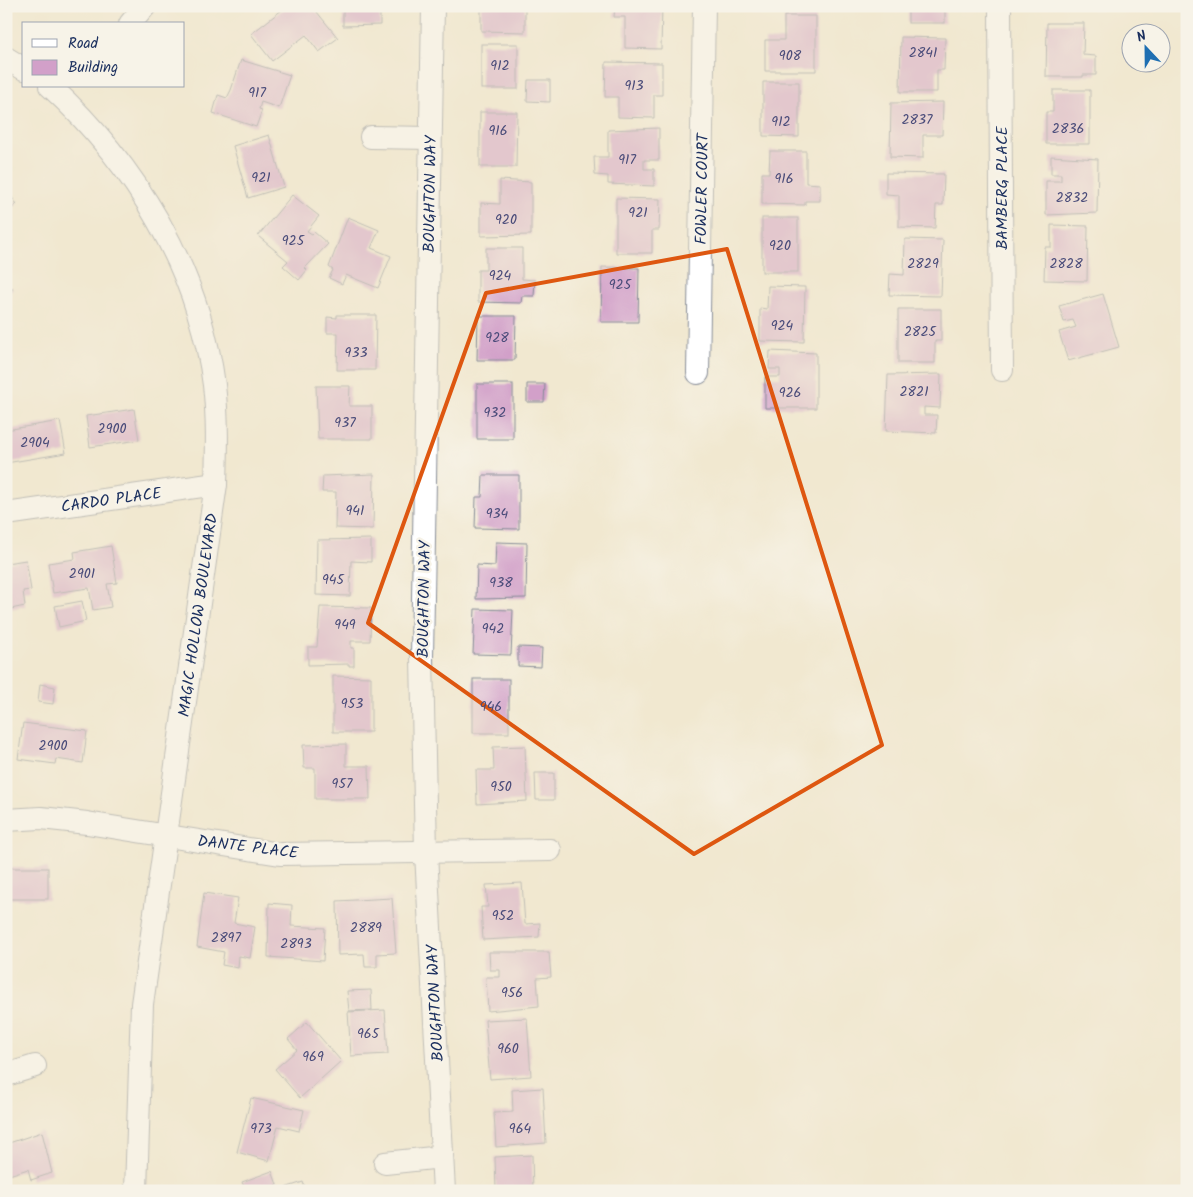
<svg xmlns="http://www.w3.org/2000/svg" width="1193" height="1197" font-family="Kalam,sans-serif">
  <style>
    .building { fill: #d2a0c9 }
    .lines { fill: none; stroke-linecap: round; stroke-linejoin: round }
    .minor-casing { stroke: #868c97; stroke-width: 24 }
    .minor { stroke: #fff; stroke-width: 22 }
    .marked { fill: none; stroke: #de5710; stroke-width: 4; stroke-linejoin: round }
    .labels { text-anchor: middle; stroke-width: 5; stroke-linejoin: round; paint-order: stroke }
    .number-label { font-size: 14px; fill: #494b79 }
    .street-label { font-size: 16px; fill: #1b2f5e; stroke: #f7f3e8 }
  </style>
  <rect width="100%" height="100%" fill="#f7f3e8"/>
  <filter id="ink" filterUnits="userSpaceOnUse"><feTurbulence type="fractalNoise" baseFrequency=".02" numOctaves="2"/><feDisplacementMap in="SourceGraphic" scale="10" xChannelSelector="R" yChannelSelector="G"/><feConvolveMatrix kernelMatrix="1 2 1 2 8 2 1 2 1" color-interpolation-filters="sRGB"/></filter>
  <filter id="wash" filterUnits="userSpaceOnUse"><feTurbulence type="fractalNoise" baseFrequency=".0096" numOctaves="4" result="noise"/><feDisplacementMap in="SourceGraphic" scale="20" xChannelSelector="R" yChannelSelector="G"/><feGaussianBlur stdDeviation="1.12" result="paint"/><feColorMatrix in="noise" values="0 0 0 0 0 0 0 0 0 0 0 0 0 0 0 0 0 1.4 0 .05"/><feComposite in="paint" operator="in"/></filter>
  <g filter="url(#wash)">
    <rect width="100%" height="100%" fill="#f1e8d0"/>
    <g id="blocks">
      <g class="building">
        <polygon points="287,6 312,6 338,38 319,52 306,35 272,61 251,34"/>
        <polygon points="343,6 380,6 380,25 343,26"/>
        <polygon points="481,6 525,6 525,32 481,31"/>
        <polygon points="615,6 662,6 661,49 625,48 625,17 614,17"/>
        <rect x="908" y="6" width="37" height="17"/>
        <polygon points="784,16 816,16 816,71 765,71 765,40 784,40"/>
        <polygon points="1047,23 1084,23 1083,55 1096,56 1096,75 1083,75 1083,77 1046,77"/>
        <polygon points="901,37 945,38 944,70 937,70 937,92 900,92"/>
        <rect x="481" y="44" width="37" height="45"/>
        <polygon points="241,60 290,75 279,108 261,102 259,109 262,110 256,127 213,113 218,95 227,98 231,90"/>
        <polygon points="606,62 662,63 662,95 654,95 654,118 618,117 618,97 605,97"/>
        <polygon points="528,80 550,80 550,102 527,101"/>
        <polygon points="763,82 799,82 799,137 763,136"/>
        <polygon points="1053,90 1090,90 1090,144 1046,144 1046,112 1053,112"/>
        <polygon points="943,102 942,135 923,135 923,158 890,157 891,103"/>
        <polygon points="480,112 517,112 516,167 480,167"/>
        <polygon points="659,128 659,160 644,160 644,169 654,169 654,186 608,184 608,176 595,175 594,157 608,157 608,130"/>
        <polygon points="269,135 284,187 248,198 233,146"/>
        <polygon points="770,151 806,151 806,183 820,184 820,201 805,201 805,205 762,204 762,173 769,173"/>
        <polygon points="1051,156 1098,159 1097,213 1046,215 1046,181 1061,181 1061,174 1051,174"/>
        <polygon points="886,173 944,174 943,205 936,205 935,228 899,227 899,195 886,194"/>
        <polygon points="500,180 531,182 531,235 481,236 481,203 500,204"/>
        <polygon points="6,190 17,204 6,213"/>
        <polygon points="292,195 319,216 307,231 312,234 314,232 328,244 305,268 307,270 299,280 283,266 288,261 258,236"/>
        <polygon points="616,198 660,199 659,230 652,230 652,253 616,253"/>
        <polygon points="348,217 379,230 371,248 391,256 378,288 346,275 342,284 329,278 333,270 329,267"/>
        <rect x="762" y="218" width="36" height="54"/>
        <polygon points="1051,225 1088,226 1087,281 1044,280 1045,247 1051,247"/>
        <polygon points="905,239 943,240 941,296 889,295 890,274 904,275"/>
        <polygon points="486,248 522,248 522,279 535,280 534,296 522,296 521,303 478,302 478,270 486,270"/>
        <polygon points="602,267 639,268 638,322 601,322"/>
        <polygon points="6,284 13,289 6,297"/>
        <polygon points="768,286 805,287 804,342 760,341 760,308 767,309"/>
        <polygon points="1103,294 1119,347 1068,361 1059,332 1076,327 1073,320 1064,322 1059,306"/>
        <polygon points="898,309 941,309 941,341 935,341 935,363 898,363"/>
        <polygon points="337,315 376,315 375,370 337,370 338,333 327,333 327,317 337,318"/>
        <polygon points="478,316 516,316 515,360 477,360"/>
        <polygon points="770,351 816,353 816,408 765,408 765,377 780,377 780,369 769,369"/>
        <polygon points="941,374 940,408 924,407 924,415 937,415 936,433 886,431 888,375"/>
        <rect x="477" y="384" width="36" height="55"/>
        <polygon points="527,384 545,384 544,402 527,402"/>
        <polygon points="316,386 350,386 349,406 372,406 372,439 318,439"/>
        <polygon points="134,409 139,440 90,447 86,416"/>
        <polygon points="60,421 66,453 6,463 6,430"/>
        <polygon points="374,474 373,529 335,528 336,492 322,492 323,476"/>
        <polygon points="483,475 519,475 519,529 475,528 476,497 482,497"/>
        <polygon points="371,539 371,562 351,561 350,596 316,595 317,540"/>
        <polygon points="496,542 527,543 526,598 476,599 477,565 495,566"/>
        <polygon points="111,546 117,583 107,584 111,607 93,610 89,588 53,593 48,563 75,559 74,552"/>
        <polygon points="26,560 31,590 23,591 25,606 6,610 6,563"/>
        <polygon points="82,601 86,621 59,627 55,606"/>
        <polygon points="320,607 371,608 370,641 351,641 351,648 354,648 354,666 349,666 349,664 308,665 308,647 317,647"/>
        <polygon points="475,609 513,610 511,655 473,654"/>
        <polygon points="518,647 542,648 541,667 518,666"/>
        <polygon points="333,676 371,677 371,732 333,732"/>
        <rect x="473" y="679" width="36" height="54"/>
        <polygon points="40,684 55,687 53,704 38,702"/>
        <polygon points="23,723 87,731 83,763 56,759 55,764 18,759"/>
        <polygon points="346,744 346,766 369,766 370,799 315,799 315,768 304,768 303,745"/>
        <polygon points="525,746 527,801 477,804 476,770 494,770 493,747"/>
        <polygon points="535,773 554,773 554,800 536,800"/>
        <rect x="6" y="868" width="42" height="31"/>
        <polygon points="522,883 525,924 540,923 539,937 483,940 481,907 488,907 486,885"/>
        <polygon points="204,893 238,898 234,923 255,927 250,958 239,956 238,968 222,965 224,952 197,947"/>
        <polygon points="392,898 396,953 377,954 377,967 365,967 364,954 338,955 337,901"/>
        <polygon points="269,903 292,905 291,926 325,928 323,961 268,957"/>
        <polygon points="489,952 549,952 551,977 537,978 539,1006 488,1011 486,977 500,977 500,970 490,970"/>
        <polygon points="371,990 372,1010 349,1011 347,991"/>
        <polygon points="385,1010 388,1054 351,1056 348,1012"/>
        <polygon points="527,1018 531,1076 490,1079 485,1020"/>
        <polygon points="307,1022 341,1061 300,1098 275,1069 297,1050 288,1039"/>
        <polygon points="543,1088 546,1143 496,1147 494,1113 513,1112 512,1090"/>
        <polygon points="251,1098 304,1110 299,1131 278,1126 269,1161 237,1152"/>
        <polygon points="42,1132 52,1173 31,1180 28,1169 6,1176 6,1144"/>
        <polygon points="532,1155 533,1191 496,1191 495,1157"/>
        <polygon points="272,1171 279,1190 303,1182 306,1191 246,1191 242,1182"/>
        <rect x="538" y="1189" width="14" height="2"/>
      </g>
    </g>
  </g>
  <g filter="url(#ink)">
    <use href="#blocks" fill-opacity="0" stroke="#868c97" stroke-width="1"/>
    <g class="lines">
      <g class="minor-casing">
        <g id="minor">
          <polyline points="433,6 422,657 426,853 444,1191"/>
          <polyline points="1000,6 1002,370"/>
          <polyline points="130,24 145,6"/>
          <polyline points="6,58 24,69"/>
          <path d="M 50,86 C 135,164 199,269 214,385 C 218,418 217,451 216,484 L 142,1004 L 136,1191"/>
          <polyline points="371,137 430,138"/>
          <polyline points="698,373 704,6"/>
          <polyline points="6,514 216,484"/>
          <polyline points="6,820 41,818 87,823 280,854 550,850"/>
          <polyline points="6,1075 35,1066"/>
          <polyline points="385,1163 442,1157"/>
        </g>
      </g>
      <use href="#minor" class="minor"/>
    </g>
  </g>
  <path d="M0 0H1193V1197H0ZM 727,249 L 882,745 L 694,854 L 368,623 L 486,293 Z" fill="#f1e8d0" fill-opacity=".55" fill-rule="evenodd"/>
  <path class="marked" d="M 727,249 L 882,745 L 694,854 L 368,623 L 486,293 Z"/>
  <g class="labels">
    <g class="number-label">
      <text x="923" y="57">2841</text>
      <text x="790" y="60">908</text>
      <text x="500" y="70">912</text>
      <text x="634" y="90">913</text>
      <text x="257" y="97">917</text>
      <text x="917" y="124">2837</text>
      <text x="781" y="126">912</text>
      <text x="1068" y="133">2836</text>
      <text x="498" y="135">916</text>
      <text x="627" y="164">917</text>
      <text x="261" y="182">921</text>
      <text x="784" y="183">916</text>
      <text x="1072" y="202">2832</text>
      <text x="638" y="217">921</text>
      <text x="506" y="224">920</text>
      <text x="293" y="245">925</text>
      <text x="780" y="250">920</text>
      <text x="923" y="268">2829</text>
      <text x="1066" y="268">2828</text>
      <text x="500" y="280">924</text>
      <text x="620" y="289">925</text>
      <text x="782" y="330">924</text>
      <text x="920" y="336">2825</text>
      <text x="497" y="342">928</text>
      <text x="356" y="357">933</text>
      <text x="914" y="396">2821</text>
      <text x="790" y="397">926</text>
      <text x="495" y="417">932</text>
      <text x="345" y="427">937</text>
      <text x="112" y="433">2900</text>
      <text x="35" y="447">2904</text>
      <text x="355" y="515">941</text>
      <text x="497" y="518">934</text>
      <text x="82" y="578">2901</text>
      <text x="333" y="584">945</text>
      <text x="501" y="587">938</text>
      <text x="345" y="629">949</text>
      <text x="493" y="633">942</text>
      <text x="352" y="708">953</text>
      <text x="491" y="711">946</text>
      <text x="53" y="750">2900</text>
      <text x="342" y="788">957</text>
      <text x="501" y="791">950</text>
      <text x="503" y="920">952</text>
      <text x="366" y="932">2889</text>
      <text x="226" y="942">2897</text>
      <text x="296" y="948">2893</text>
      <text x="512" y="997">956</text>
      <text x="368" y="1038">965</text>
      <text x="508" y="1053">960</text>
      <text x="313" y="1061">969</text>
      <text x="261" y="1133">973</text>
      <text x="520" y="1133">964</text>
    </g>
    <g class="street-label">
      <text transform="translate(1001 188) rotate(-90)" y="6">BAMBERG PLACE</text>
      <text transform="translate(701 189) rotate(-89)" y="6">FOWLER COURT</text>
      <text transform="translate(429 194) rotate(-89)" y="6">BOUGHTON WAY</text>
      <text transform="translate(111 499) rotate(-8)" y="6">CARDO PLACE</text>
      <text transform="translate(423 599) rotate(-89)" y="6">BOUGHTON WAY</text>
      <text transform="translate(197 615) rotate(-82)" y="6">MAGIC HOLLOW BOULEVARD</text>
      <text transform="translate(248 846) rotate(7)" y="6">DANTE PLACE</text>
      <text transform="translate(434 1003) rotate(-93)" y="6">BOUGHTON WAY</text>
    </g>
  </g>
  <rect width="1193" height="1197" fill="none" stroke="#f7f3e8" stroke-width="25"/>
  <rect x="22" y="22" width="162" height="65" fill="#f7f3e8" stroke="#9fa5b1"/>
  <rect x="32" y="39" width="25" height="8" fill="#ffffff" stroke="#9fa5b1"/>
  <text x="68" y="48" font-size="15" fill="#1b2f5e">Road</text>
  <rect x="32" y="60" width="25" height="15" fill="#d2a0c9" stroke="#9fa5b1"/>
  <text x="68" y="72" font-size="15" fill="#1b2f5e">Building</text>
  <g transform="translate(1146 48) rotate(338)"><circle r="24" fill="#f7f3e8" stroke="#9fa5b1"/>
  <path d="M0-4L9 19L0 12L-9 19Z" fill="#1f6fb2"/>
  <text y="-8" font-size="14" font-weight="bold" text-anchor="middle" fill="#1b2f5e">N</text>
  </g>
</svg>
